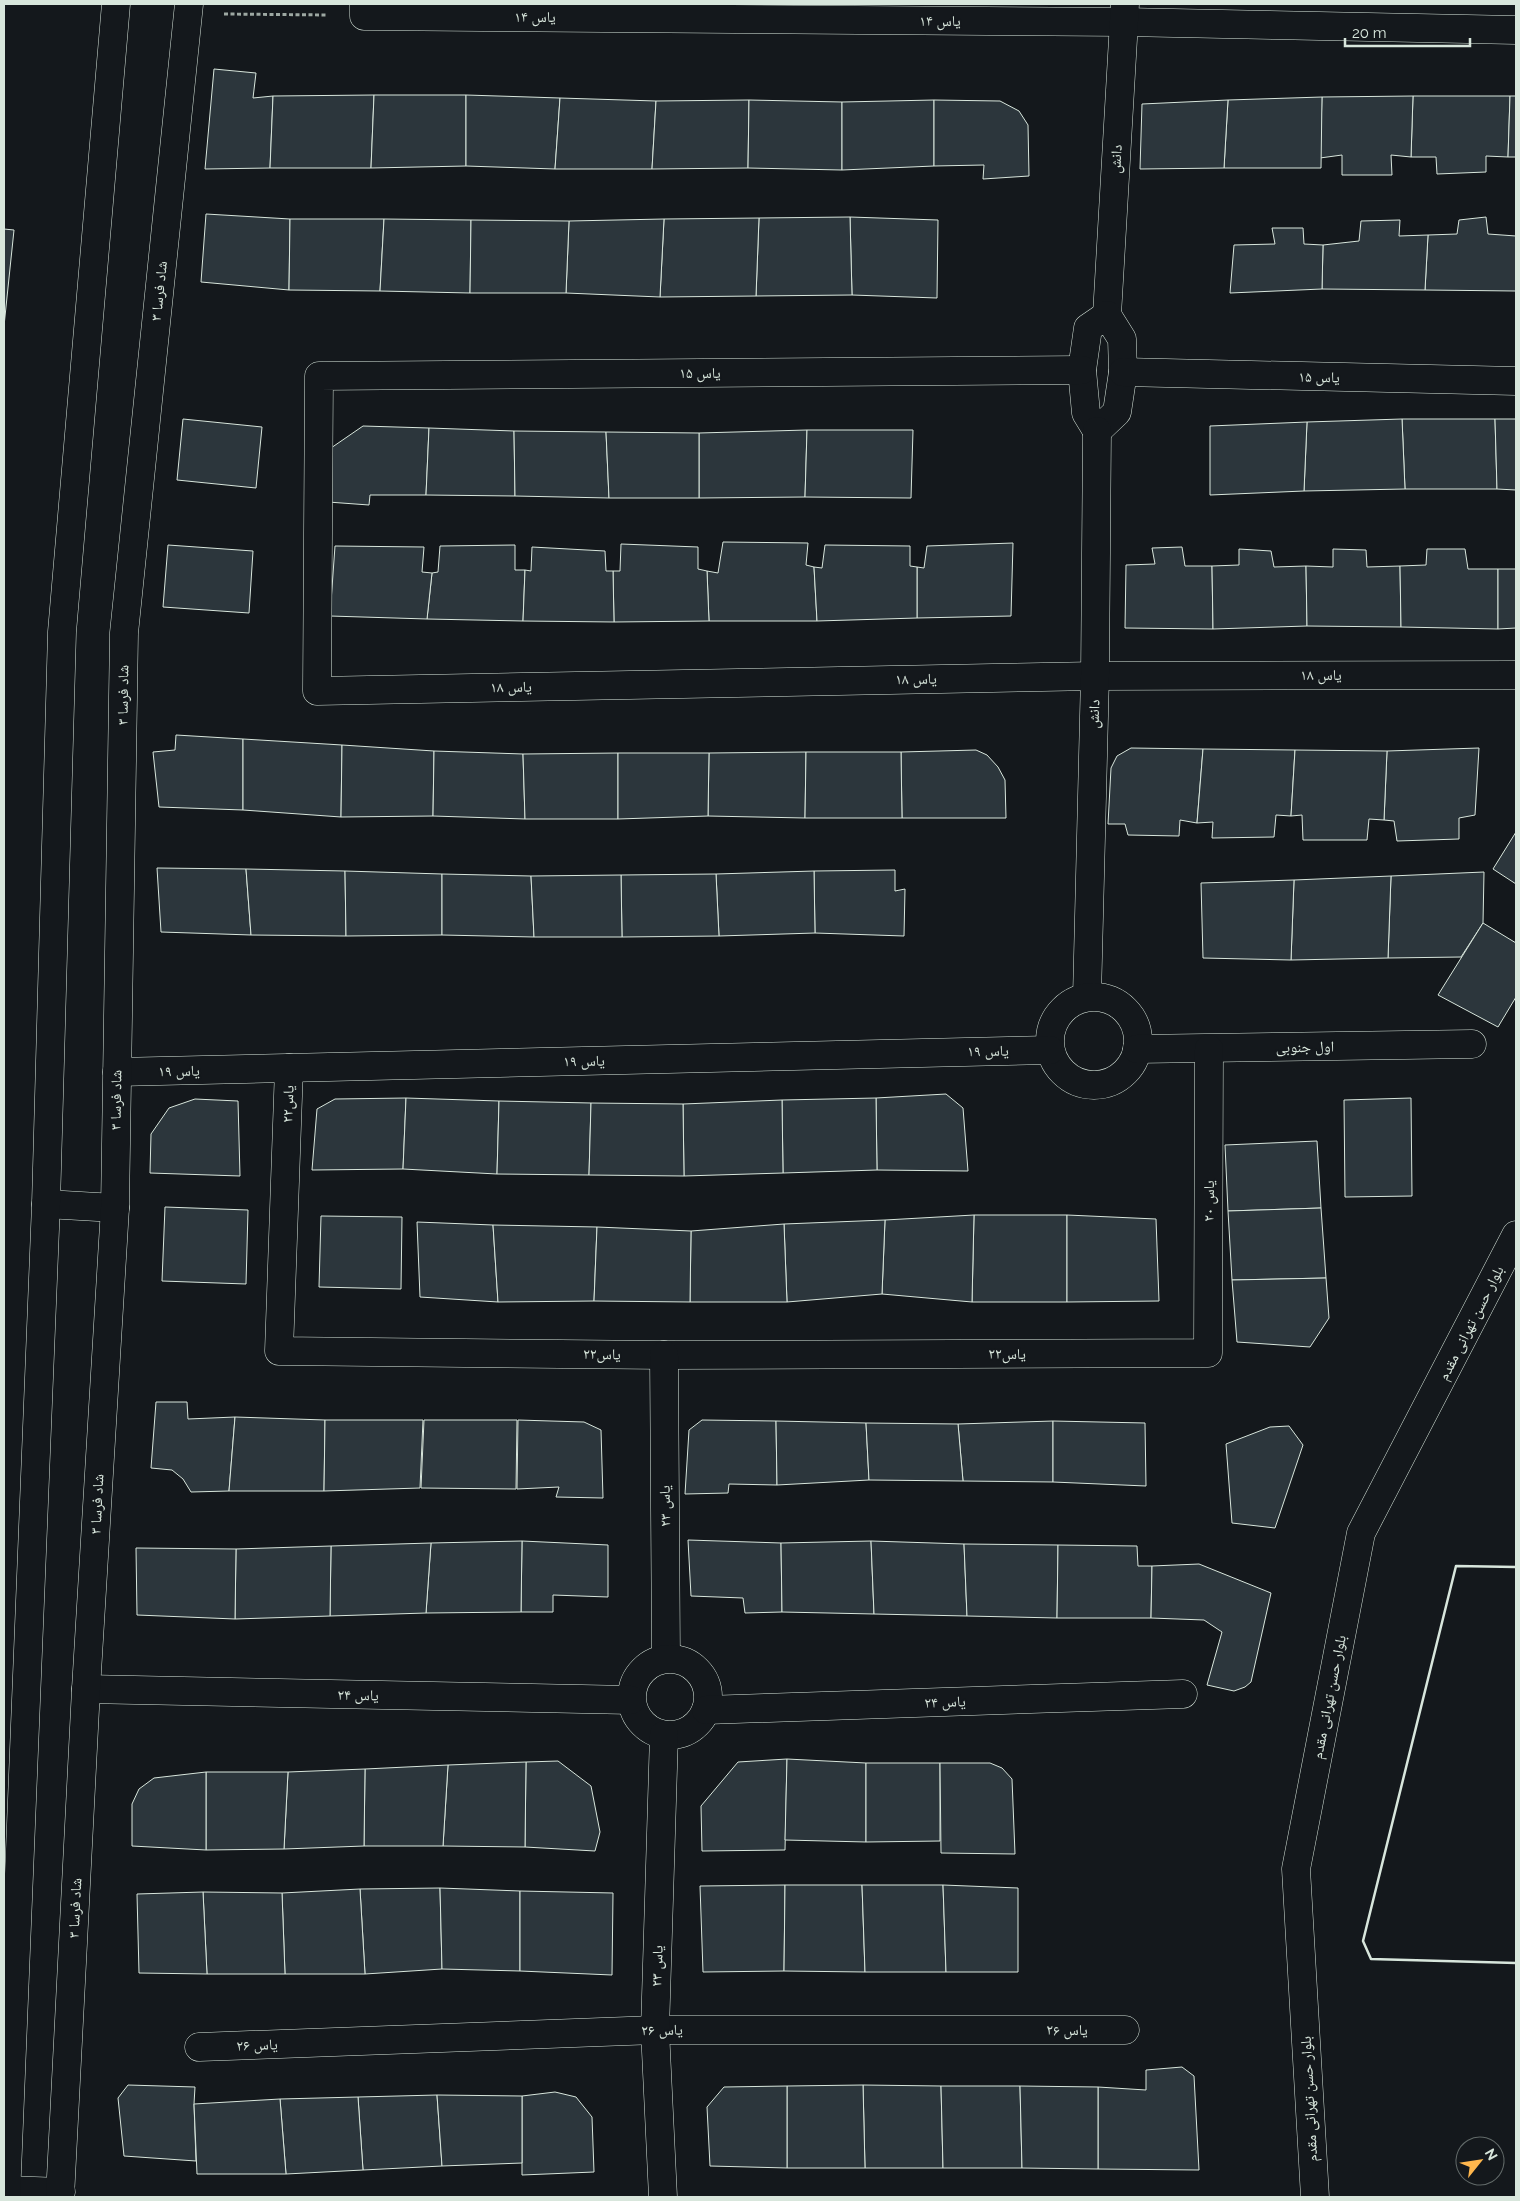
<svg xmlns="http://www.w3.org/2000/svg" width="1520" height="2201" font-family="Raleway,'Noto Naskh Arabic',sans-serif">
  <style>
    .building { fill: #2c363c; stroke: #d8e6dc }
    .lines { fill: none; stroke-linecap: round; stroke-linejoin: round }
    .minor-casing { stroke: #d8e6dc; stroke-width: 29 }
    .tertiary-casing { stroke: #d8e6dc; stroke-width: 29 }
    .path { stroke: #9da8a2; stroke-width: 3; stroke-dasharray: 4 2.5; stroke-linecap: butt }
    .minor { stroke: #14181c; stroke-width: 28 }
    .tertiary { stroke: #14181c; stroke-width: 28 }
    .wall { stroke: #d8e6dc; stroke-width: 2.5 }
    .labels { text-anchor: middle; stroke-width: 4; stroke-linejoin: round; paint-order: stroke }
    .street-label { font-size: 15px; fill: #d8e6dc; stroke: #14181c }
  </style>
  <rect width="100%" height="100%" fill="#14181c"/>
  <g class="building">
    <polygon points="214,69 256,73 253,98 273,96 270,168 205,169"/>
    <polygon points="374,95 371,168 270,168 273,96"/>
    <polygon points="374,95 466,95 466,166 371,168"/>
    <polygon points="466,95 560,98 555,169 466,166"/>
    <polygon points="1413,96 1510,96 1508,157 1486,156 1486,172 1437,174 1436,157 1411,157"/>
    <polygon points="1413,96 1411,157 1391,155 1392,175 1342,175 1342,155 1320,158 1322,97"/>
    <polygon points="1510,96 1516,96 1516,157 1508,157"/>
    <polygon points="1322,97 1321,168 1224,168 1228,100"/>
    <polygon points="560,98 656,101 652,169 555,169"/>
    <polygon points="749,100 748,168 652,169 656,101"/>
    <polygon points="749,100 842,102 842,170 748,168"/>
    <polygon points="934,100 934,166 842,170 842,102"/>
    <polygon points="934,100 1000,101 1019,111 1028,125 1029,176 983,179 984,165 934,166"/>
    <polygon points="1228,100 1224,168 1140,169 1142,104"/>
    <polygon points="206,214 290,219 289,290 201,282"/>
    <polygon points="850,217 938,220 937,298 852,295"/>
    <polygon points="850,217 852,295 756,296 759,218"/>
    <polygon points="1486,217 1488,234 1516,236 1516,291 1425,290 1428,235 1457,234 1459,220"/>
    <polygon points="759,218 756,296 660,297 664,219"/>
    <polygon points="290,219 384,219 380,291 289,290"/>
    <polygon points="384,219 471,220 470,293 380,291"/>
    <polygon points="664,219 660,297 566,293 569,221"/>
    <polygon points="471,220 569,221 566,293 470,293"/>
    <polygon points="1400,220 1399,236 1428,235 1425,290 1322,289 1323,245 1359,241 1361,221"/>
    <polygon points="1272,228 1303,228 1304,244 1323,245 1322,289 1230,293 1234,245 1275,244"/>
    <polygon points="4,229 14,230 4,326"/>
    <polygon points="183,419 262,427 256,488 177,480"/>
    <polygon points="1402,419 1495,419 1497,489 1405,489"/>
    <polygon points="1402,419 1405,489 1304,491 1307,422"/>
    <polygon points="1495,419 1516,419 1516,490 1497,489"/>
    <polygon points="1307,422 1304,491 1210,495 1210,426"/>
    <polygon points="363,426 429,428 426,495 370,495 369,505 328,502 331,448"/>
    <polygon points="429,428 514,431 515,496 426,495"/>
    <polygon points="807,430 805,497 699,498 699,433"/>
    <polygon points="807,430 913,430 911,498 805,497"/>
    <polygon points="514,431 606,432 609,498 515,496"/>
    <polygon points="606,432 699,433 699,498 609,498"/>
    <polygon points="723,542 808,543 806,565 814,567 817,621 709,621 707,571 718,573"/>
    <polygon points="1013,543 1011,616 917,618 917,567 924,568 927,546"/>
    <polygon points="621,544 698,547 698,569 707,571 709,621 614,622 613,571 620,571"/>
    <polygon points="168,545 253,551 249,613 163,607"/>
    <polygon points="515,545 515,570 525,570 523,621 427,619 432,573 438,572 440,546"/>
    <polygon points="825,545 910,546 910,566 917,567 917,618 817,621 814,567 822,568"/>
    <polygon points="335,546 424,547 422,572 432,573 427,619 330,616"/>
    <polygon points="532,547 605,551 606,571 613,571 614,622 523,621 525,570 531,571"/>
    <polygon points="1182,547 1185,566 1212,566 1213,629 1125,628 1126,565 1155,564 1152,548"/>
    <polygon points="1239,549 1271,551 1274,567 1306,566 1307,626 1213,629 1212,566 1239,565"/>
    <polygon points="1333,549 1366,550 1367,567 1400,566 1401,627 1307,626 1306,566 1333,567"/>
    <polygon points="1427,549 1465,549 1468,569 1498,569 1498,629 1401,627 1400,566 1426,565"/>
    <polygon points="1498,569 1516,569 1516,628 1498,629"/>
    <polygon points="176,735 243,739 243,810 159,807 153,752 175,750"/>
    <polygon points="243,739 342,745 341,817 243,810"/>
    <polygon points="342,745 434,751 433,816 341,817"/>
    <polygon points="1131,748 1203,749 1197,823 1180,820 1179,836 1128,835 1125,824 1108,824 1111,768 1117,756"/>
    <polygon points="1479,748 1475,815 1459,818 1459,839 1397,841 1394,821 1384,820 1387,751"/>
    <polygon points="1203,749 1295,750 1291,816 1276,815 1274,837 1212,838 1213,822 1197,823"/>
    <polygon points="976,750 987,755 998,767 1005,780 1006,818 902,818 901,752"/>
    <polygon points="1295,750 1387,751 1384,820 1369,819 1367,840 1303,840 1302,815 1291,816"/>
    <polygon points="434,751 523,754 525,819 433,816"/>
    <polygon points="806,752 805,818 708,816 709,753"/>
    <polygon points="806,752 901,752 902,818 805,818"/>
    <polygon points="618,753 618,819 525,819 523,754"/>
    <polygon points="618,753 709,753 708,816 618,819"/>
    <polygon points="1516,832 1516,884 1493,869"/>
    <polygon points="157,868 246,869 251,935 161,932"/>
    <polygon points="246,869 345,871 346,936 251,935"/>
    <polygon points="895,870 895,891 905,889 904,936 815,933 814,871"/>
    <polygon points="345,871 442,874 442,935 346,936"/>
    <polygon points="814,871 815,933 719,936 716,874"/>
    <polygon points="1484,872 1483,923 1461,957 1388,958 1391,876"/>
    <polygon points="442,874 531,876 534,937 442,935"/>
    <polygon points="716,874 719,936 622,937 621,875"/>
    <polygon points="621,875 622,937 534,937 531,876"/>
    <polygon points="1391,876 1388,958 1291,960 1294,880"/>
    <polygon points="1294,880 1291,960 1203,958 1201,883"/>
    <polygon points="1483,923 1516,943 1516,997 1498,1027 1438,995"/>
    <polygon points="946,1094 963,1108 968,1171 877,1170 876,1098"/>
    <polygon points="406,1098 403,1169 312,1170 317,1109 335,1099"/>
    <polygon points="406,1098 499,1101 497,1174 403,1169"/>
    <polygon points="876,1098 877,1170 783,1173 782,1100"/>
    <polygon points="1411,1098 1412,1196 1345,1197 1344,1100"/>
    <polygon points="195,1099 238,1101 240,1176 150,1173 151,1134 169,1108"/>
    <polygon points="782,1100 783,1173 684,1176 683,1104"/>
    <polygon points="499,1101 591,1103 589,1175 497,1174"/>
    <polygon points="591,1103 683,1104 684,1176 589,1175"/>
    <polygon points="1317,1141 1321,1208 1228,1211 1225,1145"/>
    <polygon points="165,1207 248,1210 246,1284 162,1281"/>
    <polygon points="1321,1208 1326,1278 1232,1280 1228,1211"/>
    <polygon points="974,1215 1067,1215 1067,1302 972,1302"/>
    <polygon points="974,1215 972,1302 882,1294 885,1220"/>
    <polygon points="1067,1215 1156,1219 1159,1301 1067,1302"/>
    <polygon points="321,1216 402,1217 401,1289 319,1287"/>
    <polygon points="885,1220 882,1294 787,1302 784,1224"/>
    <polygon points="417,1222 493,1225 498,1302 420,1297"/>
    <polygon points="784,1224 787,1302 690,1302 691,1231"/>
    <polygon points="493,1225 597,1227 594,1301 498,1302"/>
    <polygon points="597,1227 691,1231 690,1302 594,1301"/>
    <polygon points="1326,1278 1329,1318 1310,1347 1237,1342 1232,1280"/>
    <polygon points="156,1402 187,1402 188,1419 235,1417 229,1491 191,1492 183,1479 172,1470 151,1468"/>
    <polygon points="235,1417 325,1420 324,1491 229,1491"/>
    <polygon points="325,1420 423,1420 420,1488 324,1491"/>
    <polygon points="424,1420 517,1420 516,1489 421,1488"/>
    <polygon points="518,1420 584,1422 601,1430 603,1498 556,1497 559,1487 517,1489"/>
    <polygon points="702,1420 776,1421 777,1485 729,1484 728,1493 685,1494 689,1430"/>
    <polygon points="776,1421 866,1423 869,1480 777,1485"/>
    <polygon points="1053,1421 1053,1482 963,1481 958,1424"/>
    <polygon points="1053,1421 1145,1423 1146,1486 1053,1482"/>
    <polygon points="866,1423 958,1424 963,1481 869,1480"/>
    <polygon points="1289,1426 1303,1445 1275,1528 1232,1523 1226,1444 1270,1427"/>
    <polygon points="688,1540 781,1543 782,1612 745,1613 743,1598 691,1596"/>
    <polygon points="522,1541 608,1545 608,1597 553,1595 553,1612 521,1612"/>
    <polygon points="522,1541 521,1612 426,1613 431,1543"/>
    <polygon points="871,1541 874,1614 782,1612 781,1543"/>
    <polygon points="871,1541 964,1544 967,1616 874,1614"/>
    <polygon points="431,1543 426,1613 330,1616 331,1546"/>
    <polygon points="964,1544 1058,1545 1057,1618 967,1616"/>
    <polygon points="1058,1545 1137,1546 1138,1566 1152,1566 1151,1618 1057,1618"/>
    <polygon points="331,1546 330,1616 235,1619 236,1549"/>
    <polygon points="136,1548 236,1549 235,1619 137,1615"/>
    <polygon points="1199,1564 1271,1593 1251,1682 1245,1687 1234,1691 1207,1685 1222,1632 1204,1620 1151,1618 1152,1566"/>
    <polygon points="787,1759 785,1850 702,1851 701,1806 738,1762"/>
    <polygon points="787,1759 866,1763 866,1842 785,1840"/>
    <polygon points="558,1761 591,1786 600,1832 595,1851 525,1847 526,1762"/>
    <polygon points="526,1762 525,1847 443,1846 448,1765"/>
    <polygon points="866,1763 940,1763 940,1841 866,1842"/>
    <polygon points="940,1763 990,1763 1002,1768 1012,1779 1015,1854 941,1853"/>
    <polygon points="448,1765 443,1846 364,1846 365,1769"/>
    <polygon points="365,1769 364,1846 284,1849 288,1772"/>
    <polygon points="206,1772 288,1772 284,1849 206,1850"/>
    <polygon points="206,1772 206,1850 132,1846 132,1804 139,1789 154,1778"/>
    <polygon points="785,1885 784,1971 703,1972 700,1886"/>
    <polygon points="785,1885 862,1885 865,1972 784,1971"/>
    <polygon points="862,1885 943,1885 946,1972 865,1972"/>
    <polygon points="943,1885 1018,1888 1018,1972 946,1972"/>
    <polygon points="440,1888 442,1969 365,1974 360,1889"/>
    <polygon points="440,1888 520,1891 520,1971 442,1969"/>
    <polygon points="360,1889 365,1974 285,1974 282,1893"/>
    <polygon points="520,1891 613,1893 612,1975 520,1971"/>
    <polygon points="203,1892 282,1893 285,1974 207,1974"/>
    <polygon points="203,1892 207,1974 139,1973 137,1894"/>
    <polygon points="1182,2067 1194,2076 1199,2170 1098,2169 1098,2087 1146,2090 1146,2070"/>
    <polygon points="128,2085 195,2087 194,2104 196,2161 124,2156 118,2098"/>
    <polygon points="863,2085 941,2086 943,2168 865,2168"/>
    <polygon points="863,2085 865,2168 787,2168 787,2086"/>
    <polygon points="787,2086 787,2168 710,2166 707,2107 724,2087"/>
    <polygon points="941,2086 1020,2086 1022,2168 943,2168"/>
    <polygon points="1020,2086 1098,2087 1098,2169 1022,2168"/>
    <polygon points="555,2092 576,2097 592,2117 594,2172 522,2175 522,2096"/>
    <polygon points="437,2095 442,2166 363,2170 358,2097"/>
    <polygon points="437,2095 522,2096 522,2163 442,2166"/>
    <polygon points="358,2097 363,2170 286,2174 280,2099"/>
    <polygon points="280,2099 286,2174 197,2174 194,2104"/>
  </g>
  <g class="lines">
    <g class="minor-casing">
      <g id="minor">
        <polyline points="364,4 364,16 1124,22 1516,30"/>
        <polyline points="1107,315 1125,4"/>
        <polygon points="1107,315 1122,339 1123,372 1117,412 1097,431 1086,413 1082,370 1088,328"/>
        <polyline points="1082,370 319,376 317,691 1095,676 1516,675"/>
        <polyline points="1123,372 1516,381"/>
        <polyline points="1087,997 1095,676 1097,431"/>
        <circle cx="1094" cy="1041" r="44"/>
        <polyline points="1137,1049 1472,1044"/>
        <polyline points="289,1068 279,1351 664,1355 1208,1353 1209,1049"/>
        <polyline points="117,1072 1050,1050"/>
        <polyline points="664,1355 666,1658"/>
        <circle cx="670" cy="1697" r="38"/>
        <polyline points="86,1689 631,1700"/>
        <polyline points="706,1710 1183,1694"/>
        <polyline points="199,2047 655,2030 1125,2030"/>
        <polyline points="663,2197 655,2030 664,1735"/>
      </g>
    </g>
    <g class="tertiary-casing">
      <g id="tertiary">
        <polyline points="46,1204 115,1208"/>
        <polyline points="7,2190 61,2192"/>
        <polyline points="6,2197 46,1204 62,632 116,4"/>
        <polyline points="60,2197 86,1689 115,1208 124,633 189,4"/>
        <polyline points="1315,2197 1296,1869 1361,1533 1516,1235"/>
      </g>
    </g>
    <polyline class="path" points="224,14 328,15"/>
    <use href="#minor" class="minor"/>
    <use href="#tertiary" class="tertiary"/>
    <polyline class="wall" points="1516,1567 1456,1566 1363,1941 1371,1959 1516,1963"/>
  </g>
  <g class="labels">
    <g class="street-label">
      <text x="535" y="22">یاس ۱۴</text>
      <text x="940" y="26">یاس ۱۴</text>
      <text transform="translate(1116 159) rotate(-87)" y="5">دانش</text>
      <text transform="translate(159 291) rotate(-84)" y="5">شاد فرسا ۳</text>
      <text x="700" y="378">یاس ۱۵</text>
      <text transform="translate(1319 377) rotate(1)" y="5">یاس ۱۵</text>
      <text x="1321" y="680">یاس ۱۸</text>
      <text transform="translate(916 679) rotate(-1)" y="5">یاس ۱۸</text>
      <text transform="translate(511 687) rotate(-1)" y="5">یاس ۱۸</text>
      <text transform="translate(123 695) rotate(-89)" y="5">شاد فرسا ۳</text>
      <text transform="translate(1094 714) rotate(-88)" y="5">دانش</text>
      <text transform="translate(1305 1047) rotate(-1)" y="5">اول جنوبی</text>
      <text transform="translate(988 1051) rotate(-1)" y="5">یاس ۱۹</text>
      <text transform="translate(584 1061) rotate(-1)" y="5">یاس ۱۹</text>
      <text transform="translate(179 1071) rotate(-1)" y="5">یاس ۱۹</text>
      <text transform="translate(116 1100) rotate(-89)" y="5">شاد فرسا ۳</text>
      <text transform="translate(288 1104) rotate(-88)" y="5">یاس۲۲</text>
      <text transform="translate(1209 1201) rotate(-90)" y="5">یاس ۲۰</text>
      <text transform="translate(1471 1323) rotate(-63)" y="5">بلوار حسن تهرانی مقدم</text>
      <text transform="translate(602 1354) rotate(1)" y="5">یاس۲۲</text>
      <text x="1007" y="1359">یاس۲۲</text>
      <text transform="translate(97 1504) rotate(-87)" y="5">شاد فرسا ۳</text>
      <text transform="translate(665 1506) rotate(-91)" y="5">یاس ۲۳</text>
      <text transform="translate(358 1695) rotate(1)" y="5">یاس ۲۴</text>
      <text transform="translate(1329 1697) rotate(-79)" y="5">بلوار حسن تهرانی مقدم</text>
      <text transform="translate(945 1702) rotate(-2)" y="5">یاس ۲۴</text>
      <text transform="translate(75 1908) rotate(-87)" y="5">شاد فرسا ۳</text>
      <text transform="translate(657 1966) rotate(-88)" y="5">یاس ۲۳</text>
      <text transform="translate(662 2030) rotate(-1)" y="5">یاس ۲۶</text>
      <text x="1067" y="2035">یاس ۲۶</text>
      <text transform="translate(257 2045) rotate(-2)" y="5">یاس ۲۶</text>
      <text transform="translate(1309 2099) rotate(-93)" y="5">بلوار حسن تهرانی مقدم</text>
    </g>
  </g>
  <rect width="1520" height="2201" fill="none" stroke="#d8e6dc" stroke-width="10"/>
  <g transform="translate(1480 2161) rotate(60)"><circle r="24" fill="#14181c" stroke="#626a69"/>
  <path d="M0-4L9 19L0 12L-9 19Z" fill="#ffb74d"/>
  <text y="-8" font-size="14" font-weight="bold" text-anchor="middle" fill="#d8e6dc">N</text>
  </g>
  <path d="M1345 38v8h125v-8" fill="none" stroke="#d8e6dc" stroke-width="2.5"/>
  <text x="1352" y="38" font-size="15" fill="#d8e6dc" stroke="#14181c" stroke-width="4" paint-order="stroke">20 m</text>
</svg>
